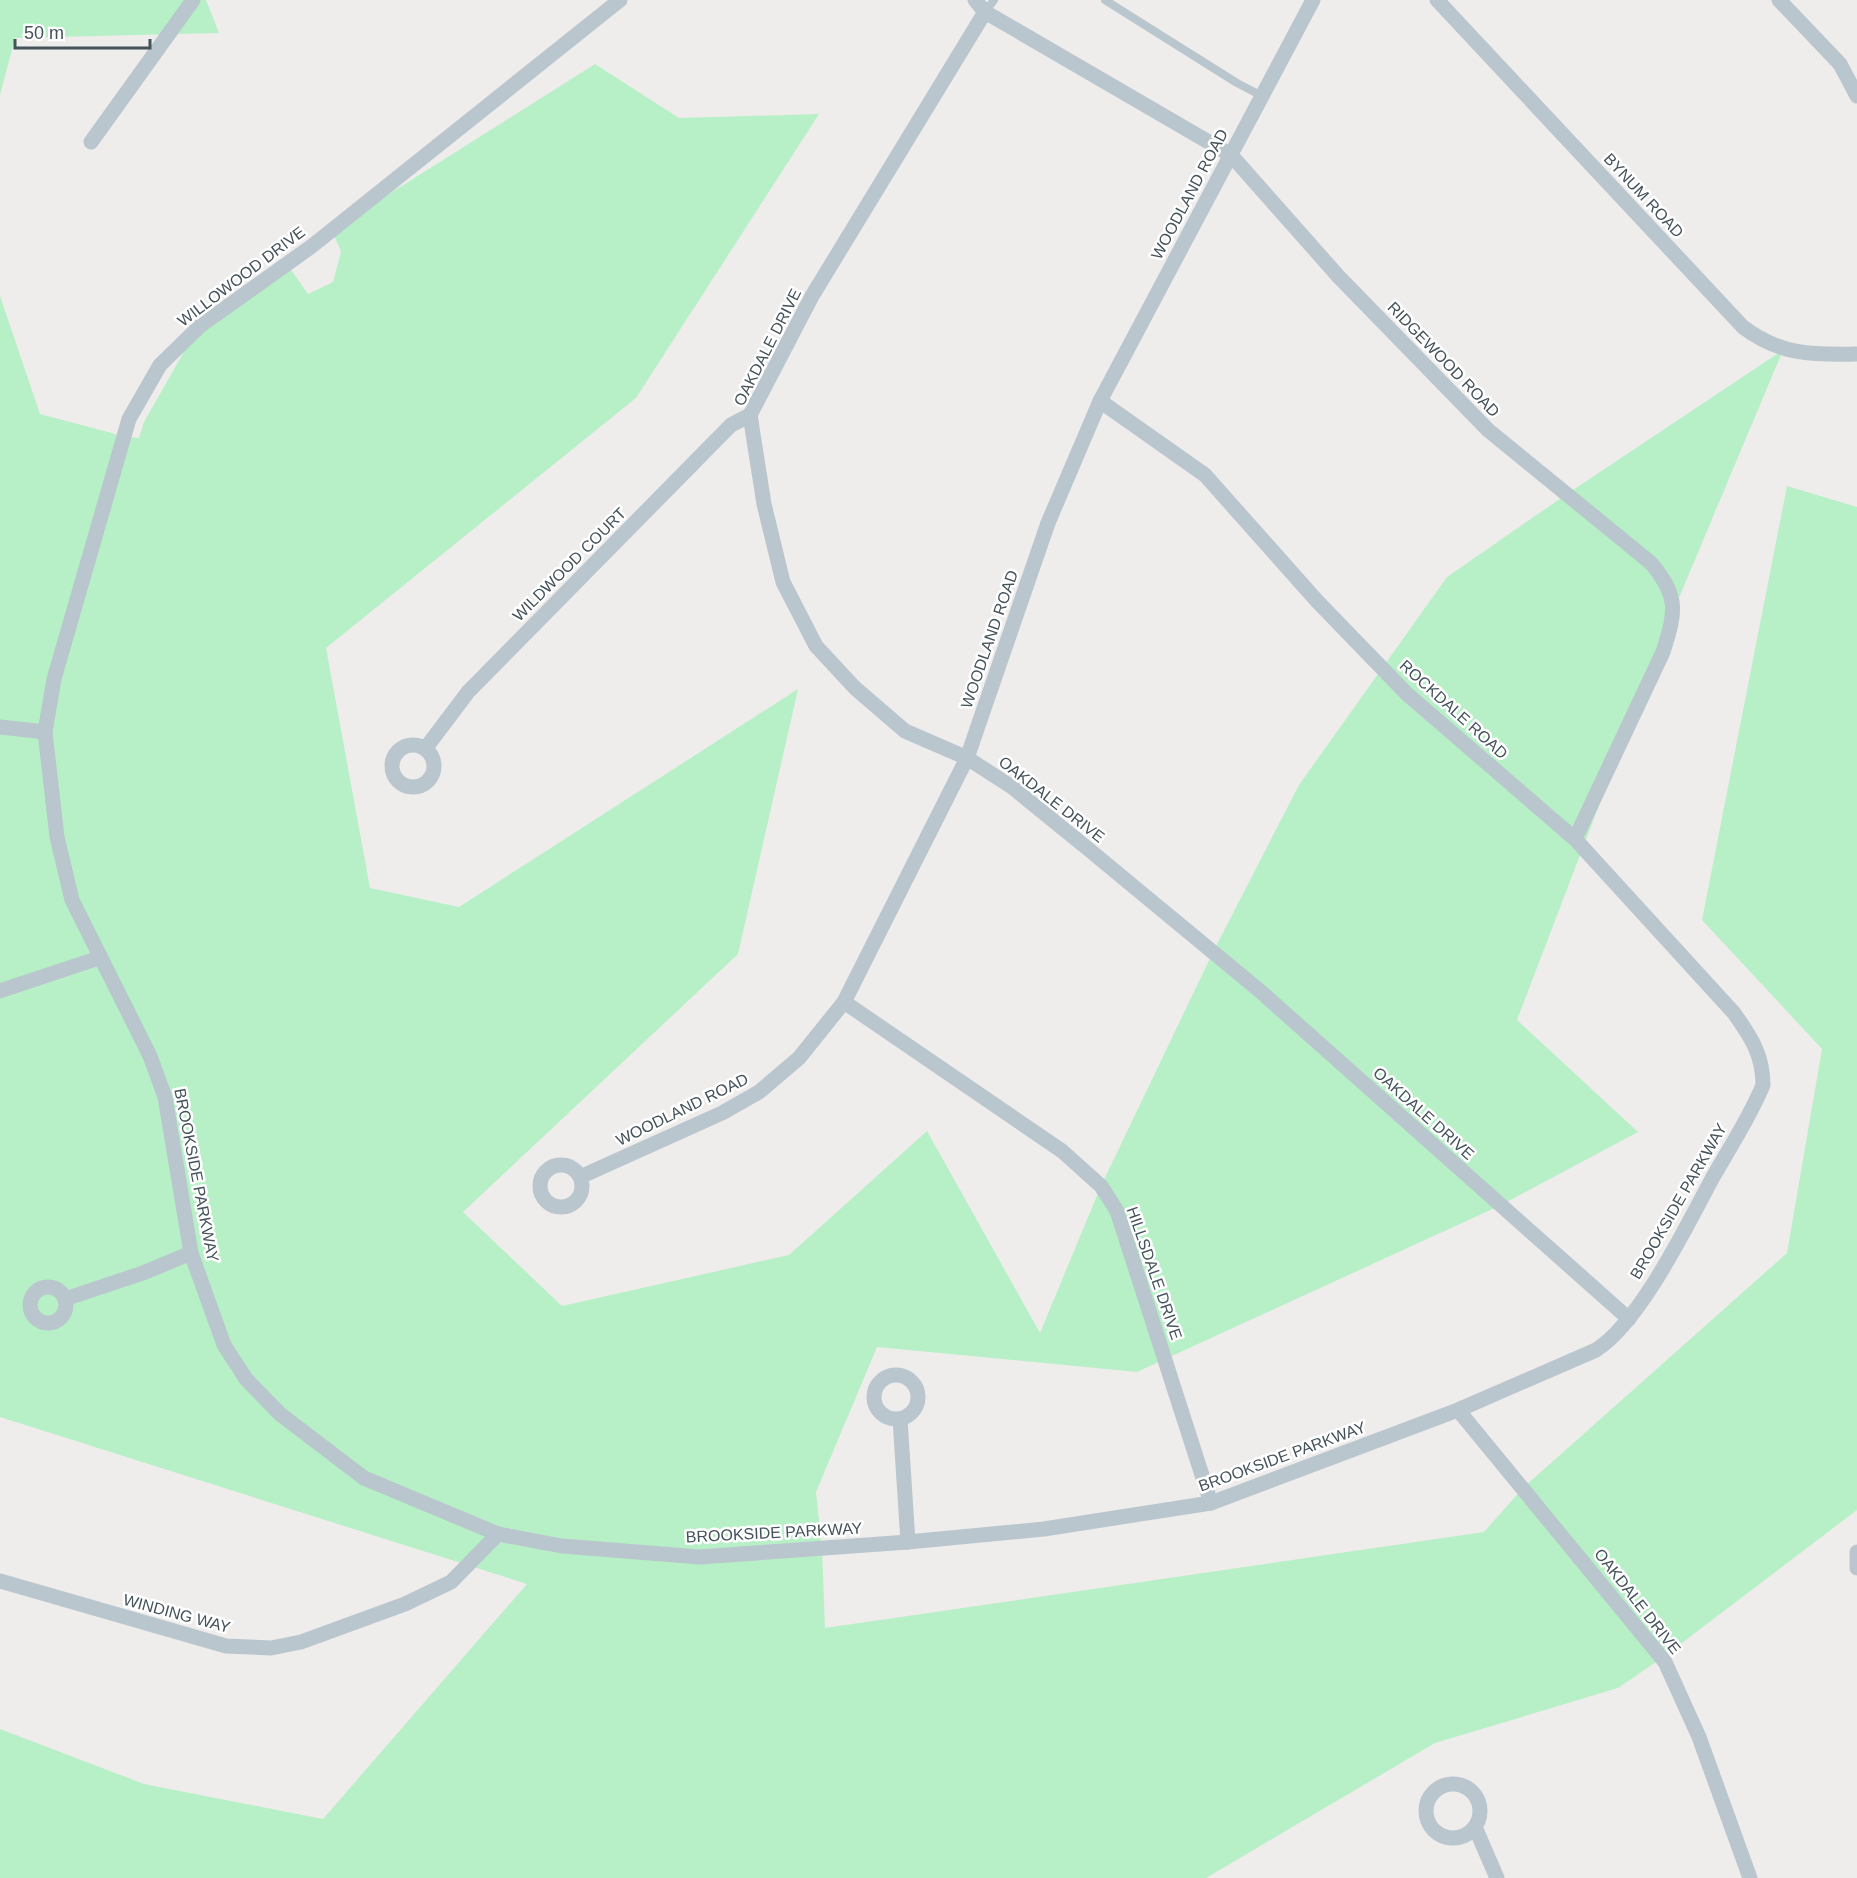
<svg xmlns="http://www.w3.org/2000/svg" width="1857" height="1878" font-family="Arial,sans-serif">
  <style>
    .green { fill: #b7f0c6 }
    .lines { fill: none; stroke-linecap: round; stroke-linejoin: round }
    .service { stroke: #b9c6cd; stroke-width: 8 }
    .minor { stroke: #b9c6cd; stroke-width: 15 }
    .labels { text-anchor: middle; stroke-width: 5; stroke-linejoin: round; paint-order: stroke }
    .street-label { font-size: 16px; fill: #44525a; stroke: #fff }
  </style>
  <rect width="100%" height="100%" fill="#efecec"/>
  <g class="green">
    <polygon points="0,0 206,0 219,33 15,38 0,95"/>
    <polygon points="595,64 679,118 819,114 636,398 326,648 370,888 459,907 798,689 738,954 463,1212 562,1306 789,1255 927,1131 1040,1333 1101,1186 1213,952 1299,785 1447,577 1567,494 1783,350 1673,612 1517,1020 1638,1132 1499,1206 1137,1372 877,1347 816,1492 822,1548 825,1628 1484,1532 1523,1488 1787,1253 1822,1049 1702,920 1787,486 1857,507 1857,1510 1662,1658 1618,1688 1435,1743 1206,1878 0,1878 0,1729 144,1784 323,1819 527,1584 0,1417 0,296 40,414 123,436 139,438 144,422 198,327 287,264 308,294 333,282 341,252 332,230"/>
  </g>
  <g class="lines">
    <g class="service">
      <polyline points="1105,0 1237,83 1262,96"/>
      <polyline points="985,12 994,0"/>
    </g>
    <g class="minor">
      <path d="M 620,0 L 312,246 L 200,326 L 160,365 L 129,419 L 54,679 L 45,732 L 57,837 L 72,900 L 150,1056 L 165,1097 L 191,1253 L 224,1345 L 246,1379 L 280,1414 L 364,1478 L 498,1534 L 562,1546 L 700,1557 L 908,1542 L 1044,1529 L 1211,1503 L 1458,1410 L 1596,1350 C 1641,1321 1687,1225 1713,1177 C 1730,1147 1750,1117 1763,1085 C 1763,1055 1751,1037 1734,1013 L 1575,839 L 1407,694 L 1317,601 L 1205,475 L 1100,401"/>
      <path d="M 975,0 L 985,12 L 1231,155 L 1338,276 L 1488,430 L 1651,563 C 1679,597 1676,611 1663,652 L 1575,839"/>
      <path d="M 1437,0 L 1743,327 C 1780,355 1812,355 1857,354"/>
      <polyline points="1779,0 1840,64 1857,96"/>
      <polyline points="985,12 812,296 750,415 764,504 783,582 816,646 855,688 905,731 967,758 1012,787 1087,848 1260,991 1629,1319"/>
      <polyline points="91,142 193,0"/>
      <polyline points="0,727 45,732"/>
      <circle cx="413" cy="766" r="21"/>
      <polyline points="425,749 468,692 731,425 750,415"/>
      <polyline points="0,991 99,958"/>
      <polyline points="844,1002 1062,1151 1101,1186 1117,1211 1211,1503"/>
      <circle cx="561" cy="1186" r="21"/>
      <polyline points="580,1177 722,1113 759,1092 799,1058 844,1002 967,758 1048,523 1100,401 1313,0"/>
      <circle cx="48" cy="1305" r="18"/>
      <polyline points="65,1299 143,1273 191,1253"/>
      <circle cx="896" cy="1397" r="22"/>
      <polyline points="1458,1410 1665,1662 1699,1737 1750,1878"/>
      <polyline points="900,1419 908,1542"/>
      <polyline points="1857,1552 1857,1568"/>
      <polyline points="0,1581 226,1646 271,1648 301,1642 405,1604 451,1582 498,1534"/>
      <circle cx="1453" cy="1811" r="27"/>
      <polyline points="1475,1827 1497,1878"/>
    </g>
  </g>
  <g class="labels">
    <g class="street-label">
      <text transform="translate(1189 194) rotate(-62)" y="6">WOODLAND ROAD</text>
      <text transform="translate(1644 195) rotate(47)" y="6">BYNUM ROAD</text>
      <text transform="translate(241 276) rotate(-37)" y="6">WILLOWOOD DRIVE</text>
      <text transform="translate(767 347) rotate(-63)" y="6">OAKDALE DRIVE</text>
      <text transform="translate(1444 359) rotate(46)" y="6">RIDGEWOOD ROAD</text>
      <text transform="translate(569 564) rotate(-45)" y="6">WILDWOOD COURT</text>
      <text transform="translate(989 639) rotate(-71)" y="6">WOODLAND ROAD</text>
      <text transform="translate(1454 709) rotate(42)" y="6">ROCKDALE ROAD</text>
      <text transform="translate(1052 799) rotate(38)" y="6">OAKDALE DRIVE</text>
      <text transform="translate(682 1109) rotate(-26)" y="6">WOODLAND ROAD</text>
      <text transform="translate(1424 1113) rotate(42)" y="6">OAKDALE DRIVE</text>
      <text transform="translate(197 1175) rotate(79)" y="6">BROOKSIDE PARKWAY</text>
      <text transform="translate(1678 1201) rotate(-60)" y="6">BROOKSIDE PARKWAY</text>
      <text transform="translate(1155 1273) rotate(71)" y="6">HILLSDALE DRIVE</text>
      <text transform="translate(1282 1456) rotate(-20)" y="6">BROOKSIDE PARKWAY</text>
      <text transform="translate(774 1532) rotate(-3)" y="6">BROOKSIDE PARKWAY</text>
      <text transform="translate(1638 1601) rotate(52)" y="6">OAKDALE DRIVE</text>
      <text transform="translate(177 1613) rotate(15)" y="6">WINDING WAY</text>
    </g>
  </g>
  <path d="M15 39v9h135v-9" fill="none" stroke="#44525a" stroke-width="3"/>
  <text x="24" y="39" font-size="18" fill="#44525a" stroke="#ffffff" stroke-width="4.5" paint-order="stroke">50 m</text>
</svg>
